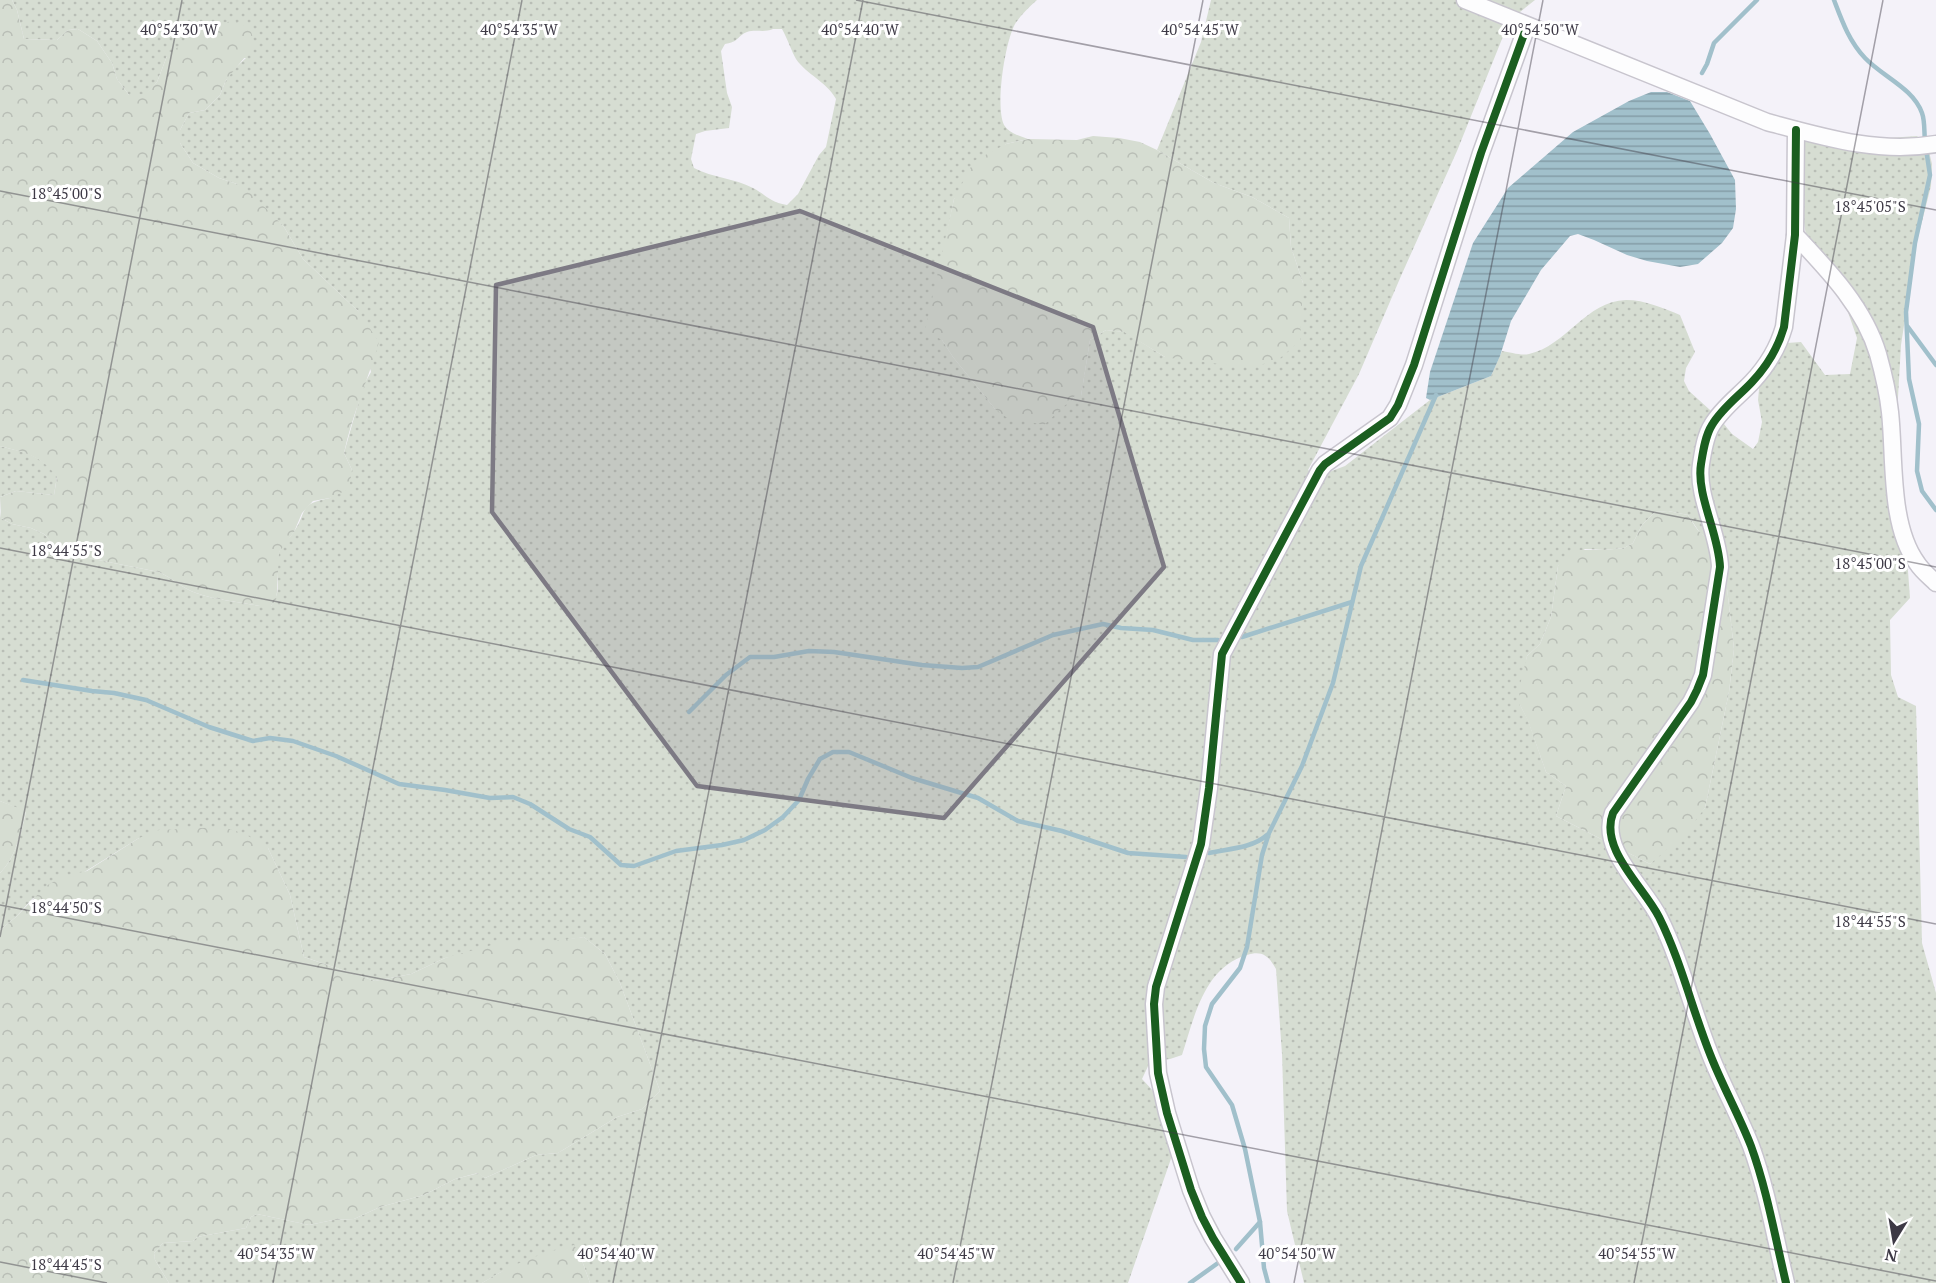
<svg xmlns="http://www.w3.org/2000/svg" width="1936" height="1283" font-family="'PT Serif',serif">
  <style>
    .grass { fill: url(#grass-dots); fill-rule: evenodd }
    .forest { fill: url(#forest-crowns) }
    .water { fill: url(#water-rules) }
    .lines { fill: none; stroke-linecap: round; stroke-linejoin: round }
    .stream { stroke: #a1c0cb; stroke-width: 4.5 }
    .street-casing { stroke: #c8c5ce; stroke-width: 19 }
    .street { stroke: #fdfdfe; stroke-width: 16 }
    .cycleway-casing { stroke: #fff; stroke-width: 11 }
    .cycleway { stroke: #1b5e20; stroke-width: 8 }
    .marked { fill: #7d7a84; fill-opacity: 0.2; stroke: #7d7a84; stroke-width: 4.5; stroke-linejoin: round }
    .ticks { fill: none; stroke: #3d3945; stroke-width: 1.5; stroke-opacity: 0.45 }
    .ticks-label { font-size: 15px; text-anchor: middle; fill: #3d3945; stroke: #fff; stroke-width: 6; stroke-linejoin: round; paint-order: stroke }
  </style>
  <defs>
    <pattern id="grass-dots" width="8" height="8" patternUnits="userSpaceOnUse" patternTransform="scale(1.5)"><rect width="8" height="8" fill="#d6ddd2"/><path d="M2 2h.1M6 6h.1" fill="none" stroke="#b9beb6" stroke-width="1.8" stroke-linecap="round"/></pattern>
    <pattern id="forest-crowns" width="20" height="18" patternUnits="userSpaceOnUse" patternTransform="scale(1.5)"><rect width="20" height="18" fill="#d6ddd2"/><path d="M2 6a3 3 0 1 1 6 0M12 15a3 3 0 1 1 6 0" fill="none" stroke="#b9beb6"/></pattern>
    <pattern id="water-rules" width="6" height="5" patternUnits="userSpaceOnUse" patternTransform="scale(1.5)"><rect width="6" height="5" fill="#a1c0cb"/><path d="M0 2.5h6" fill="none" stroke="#849da7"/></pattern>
  </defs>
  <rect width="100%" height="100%" fill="#f4f2f9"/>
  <g class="grass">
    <path d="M 12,0 L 1037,0 C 1028,8 1021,15 1015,24 C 1005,42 995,106 1004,125 C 1009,133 1019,136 1028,139 L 1006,144 L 954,199 L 941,263 L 942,340 L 953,357 L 995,409 L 1060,409 L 1075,396 L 1081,396 L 1090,340 L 1106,330 L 1125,332 L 1165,357 L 1303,283 L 1291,247 L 1289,218 L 1252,197 L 1214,183 L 1157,150 L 1201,42 L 1211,0 L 1535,0 L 1515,16 L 1506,29 L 1457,151 L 1401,276 L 1359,374 L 1308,470 L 1318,476 L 1345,466 L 1430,400 L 1491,376 L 1502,351 C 1510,352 1521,356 1529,354 C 1566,346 1586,301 1626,300 C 1645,300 1663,308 1680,315 L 1695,352 L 1686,368 L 1684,381 L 1689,391 L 1720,419 L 1732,434 L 1753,449 L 1758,442 L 1762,422 L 1758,400 L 1760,379 L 1787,343 L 1801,342 L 1825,375 L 1850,374 L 1857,338 L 1844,301 L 1808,249 L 1800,196 L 1802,130 L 1874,139 L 1917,136 L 1928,147 L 1932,164 L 1931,186 L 1917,241 L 1901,345 L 1892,501 L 1908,571 L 1910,598 L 1890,620 L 1891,675 L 1898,697 L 1916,706 L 1922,943 L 1936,993 L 1936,1283 L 1304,1283 L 1287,1211 L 1282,1054 L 1276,969 C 1269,956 1262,950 1247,955 C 1204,967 1194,1018 1182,1055 L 1170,1059 L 1150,1062 L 1142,1079 L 1157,1095 L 1174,1150 L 1128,1283 L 590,1283 L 580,1255 L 501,1272 L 482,1283 L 169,1283 L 155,1260 L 154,1253 L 163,1243 L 193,1241 L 197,1237 L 246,1228 L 251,1217 L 257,1214 L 309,1225 L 333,1220 L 354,1219 L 380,1207 L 424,1195 L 455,1179 L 479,1173 L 485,1178 L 536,1155 L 558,1153 L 617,1117 L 642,1109 L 660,1091 L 620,983 L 605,954 L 584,937 L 445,958 L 411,974 L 375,981 L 304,957 L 290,895 L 268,848 L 139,838 L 86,871 L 32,899 L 16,917 L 0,930 L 0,873 C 16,857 21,833 26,812 L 0,801 L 0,511 L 1,518 L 12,524 L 31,528 L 44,534 L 53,544 L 68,554 L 159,572 C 172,578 182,588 196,593 C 216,600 239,602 260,606 L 271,606 C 284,590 274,570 279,552 C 282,544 289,539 293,533 C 308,512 297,504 330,498 L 352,470 L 344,453 L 363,386 L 371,372 L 358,311 L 303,259 L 284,227 L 237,184 L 219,178 L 193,163 L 180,143 L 180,130 L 189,113 L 205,110 L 220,95 L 226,80 L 232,71 L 246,58 L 167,56 L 157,82 L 146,95 L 129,95 L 117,79 L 112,63 L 97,41 L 78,29 L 68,30 L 57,40 L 24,39 L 17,10 ZM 773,29 L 782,29 C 787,38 792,52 796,59 C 807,75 826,81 836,99 L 826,147 L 819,155 L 798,194 L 787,205 C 769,202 768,196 753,188 C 734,178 713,178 694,168 L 691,159 L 696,134 L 705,131 L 729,128 L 732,107 L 727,93 L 721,51 L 725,44 C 739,42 737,36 747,32 C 756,29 764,33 773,29 ZM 1668,511 L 1688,515 L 1700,533 L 1706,537 L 1726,579 L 1734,649 L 1729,692 L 1705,808 L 1650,864 L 1556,816 L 1566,786 L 1546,772 L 1528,720 L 1520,705 L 1527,656 L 1540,644 L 1551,617 L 1558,566 L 1585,549 L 1604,550 L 1624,548 L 1633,543 L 1642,525 L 1655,512 Z"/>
    <path d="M 0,446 C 26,453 40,454 57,476 L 54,495 L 16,491 L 0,497 Z"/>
  </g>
  <g class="forest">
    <path d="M 0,0 L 12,0 L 17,10 L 24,39 L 57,40 L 68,30 L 78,29 L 97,41 L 112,63 L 117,79 L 129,95 L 146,94 L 157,82 L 167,56 L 195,33 L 215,24 L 234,21 L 250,28 L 255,45 L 226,80 L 220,95 L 205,110 L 189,113 L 180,130 L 180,143 L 193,163 L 219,178 L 237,184 L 250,192 L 284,227 L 303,259 L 358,311 L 379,342 C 368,380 352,415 344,453 L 352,470 L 349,489 L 330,498 L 313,501 L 302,513 L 294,532 L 279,552 L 277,592 L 276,600 L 271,606 L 260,606 C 239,602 216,600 196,593 C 182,588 172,578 159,572 L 68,554 L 53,544 L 44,534 L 31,528 L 12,524 L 1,518 L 0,497 L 16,491 L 54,495 L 57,477 C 41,455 25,453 0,446 Z"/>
    <polygon points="1093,136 1119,138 1140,142 1157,150 1214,183 1252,197 1289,218 1291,247 1303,283 1300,341 1279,359 1257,366 1243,367 1165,357 1124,332 1106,330 1090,340 1081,396 1075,396 1044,425 1006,417 995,409 953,357 942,340 925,331 954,199 974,161 1006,144 1028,139 1077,140"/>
    <path d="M 1668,511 L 1688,515 C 1696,527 1699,537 1714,538 L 1726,579 L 1734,649 L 1729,692 L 1705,808 L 1685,834 L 1650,864 L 1556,816 L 1566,786 L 1546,772 L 1528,721 L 1520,705 L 1519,689 L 1527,656 L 1540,644 L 1551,617 L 1558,566 L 1572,550 L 1604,550 L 1624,548 L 1633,543 L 1642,525 L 1655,512 Z"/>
    <path d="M 0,801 L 26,811 C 21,833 16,857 0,873 Z"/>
    <polygon points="223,827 245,834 268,848 290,895 304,957 375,981 411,974 445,958 499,943 542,942 584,937 605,954 620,983 660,1091 642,1109 617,1117 558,1153 536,1155 485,1178 478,1173 455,1179 424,1195 380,1207 354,1219 333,1220 309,1225 257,1214 251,1217 246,1228 197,1237 193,1241 163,1243 154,1253 155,1260 169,1283 0,1283 0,930 16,917 46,886 64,876 87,871 139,838 159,830"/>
    <path d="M 574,1245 L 580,1255 L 590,1283 L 482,1283 C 514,1263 538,1254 574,1245 Z"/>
  </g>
  <polygon class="water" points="1651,92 1667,92 1690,101 1710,134 1735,180 1736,209 1733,228 1722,243 1698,264 1680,267 1647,261 1627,255 1594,240 1578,234 1570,236 1541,270 1511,321 1500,356 1491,376 1430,400 1426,398 1430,372 1473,243 1508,188 1573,132 1629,101"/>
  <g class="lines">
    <g class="stream">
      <path d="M 1834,0 C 1842,21 1849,41 1865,58 C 1883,77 1913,88 1922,113 C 1925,121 1924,132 1925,141"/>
      <polyline points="1702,73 1707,64 1714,43 1757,0"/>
      <polyline points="1926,149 1930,175 1915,243 1906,312 1909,379 1919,424 1917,471 1922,491 1936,510"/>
      <polyline points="1908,327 1936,365"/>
      <polyline points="1242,637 1352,602"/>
      <polyline points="23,680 92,691 114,693 146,700 209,727 253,741 270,738 293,741 336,756 399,784 445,790 490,798 513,797 530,804 569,829 590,837 621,865 634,866 676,851 722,845 744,840 765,830 783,817 799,800 808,779 820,759 833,752 849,752 912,778 978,798 1018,821 1062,831 1128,853 1186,857"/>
      <polyline points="689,712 726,675 750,657 774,657 809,651 834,652 922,665 962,668 978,667 1053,635 1103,624 1121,628 1153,630 1193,640 1218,640"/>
      <path d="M 1209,853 C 1227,849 1253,848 1267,835"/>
      <polyline points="1236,1249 1260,1222"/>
      <polyline points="1190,1283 1218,1263"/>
      <polyline points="1268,1283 1264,1268 1260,1222 1245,1149 1232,1105 1206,1067 1204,1049 1205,1026 1212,1004 1240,968 1247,947 1262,855 1269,833 1302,766 1333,683 1361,566 1436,395"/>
    </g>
    <g class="street-casing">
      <g id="street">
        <path d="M 1465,0 L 1767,122 C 1823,137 1878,154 1936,144"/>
        <path d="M 1795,235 C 1828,270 1864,307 1878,354 C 1883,372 1888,393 1890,412 C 1895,457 1889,525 1917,563 C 1922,571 1930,577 1936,583"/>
        <polyline points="1241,1283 1213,1238 1202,1217 1191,1190 1167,1113 1158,1073 1154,1004 1156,987 1201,844 1209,788 1222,654 1320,470 1325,464 1390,418 1398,405 1414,365 1481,153 1527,26"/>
        <path d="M 1786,1283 C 1775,1237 1767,1190 1751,1146 C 1739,1115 1722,1085 1710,1054 C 1692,1009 1681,961 1659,917 C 1644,887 1599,849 1613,813 L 1691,702 L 1697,690 L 1703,675 L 1720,567 C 1719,534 1696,495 1701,464 C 1703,452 1705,436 1712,425 C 1722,408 1739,396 1752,382 C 1767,366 1778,348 1784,327 L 1795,235 L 1796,130"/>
      </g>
    </g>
    <use href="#street" class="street"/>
    <g class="cycleway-casing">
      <g id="cycleway">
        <polyline points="1241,1283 1213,1238 1202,1217 1191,1190 1167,1113 1158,1073 1154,1004 1156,987 1201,844 1209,788 1222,654 1320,470 1325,464 1390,418 1398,405 1414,365 1481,153 1527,26"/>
        <path d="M 1786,1283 C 1775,1237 1767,1190 1751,1146 C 1739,1115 1722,1085 1710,1054 C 1692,1009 1681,961 1659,917 C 1644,887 1599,849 1613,813 L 1691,702 L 1697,690 L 1703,675 L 1720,567 C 1719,534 1696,495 1701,464 C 1703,452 1705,436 1712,425 C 1722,408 1739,396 1752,382 C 1767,366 1778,348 1784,327 L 1795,235 L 1796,130"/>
      </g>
    </g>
    <use href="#cycleway" class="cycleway"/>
  </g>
  <path class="marked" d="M 800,211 L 1093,327 L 1164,567 L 944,818 L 697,786 L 492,512 L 496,285 Z"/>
  <path class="ticks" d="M 856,0 L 1936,210M 0,191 L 1936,567M 0,548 L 1936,924M 0,905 L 1936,1281M 0,937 L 182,0M 0,1262 L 107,1283M 273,1283 L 522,0M 613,1283 L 863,0M 953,1283 L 1203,0M 1294,1283 L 1543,0M 1634,1283 L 1883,0"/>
  <g class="ticks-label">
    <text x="179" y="35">40°54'30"W</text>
    <text x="519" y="35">40°54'35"W</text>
    <text x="860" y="35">40°54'40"W</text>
    <text x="1200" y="35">40°54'45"W</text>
    <text x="1540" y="35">40°54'50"W</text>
    <text x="66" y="199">18°45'00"S</text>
    <text x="1870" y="212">18°45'05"S</text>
    <text x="66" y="556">18°44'55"S</text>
    <text x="1870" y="569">18°45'00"S</text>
    <text x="66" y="913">18°44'50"S</text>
    <text x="1870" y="927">18°44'55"S</text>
    <text x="276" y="1259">40°54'35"W</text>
    <text x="616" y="1259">40°54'40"W</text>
    <text x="956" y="1259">40°54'45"W</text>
    <text x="1297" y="1259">40°54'50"W</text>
    <text x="1637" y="1259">40°54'55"W</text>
    <text x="66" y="1270">18°44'45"S</text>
  </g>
  <g transform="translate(1894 1241) rotate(191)" stroke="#ffffff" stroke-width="4.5" paint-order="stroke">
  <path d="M0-4.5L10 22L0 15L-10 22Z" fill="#3d3945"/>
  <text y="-9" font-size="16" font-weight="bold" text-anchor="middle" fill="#3d3945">N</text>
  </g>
</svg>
